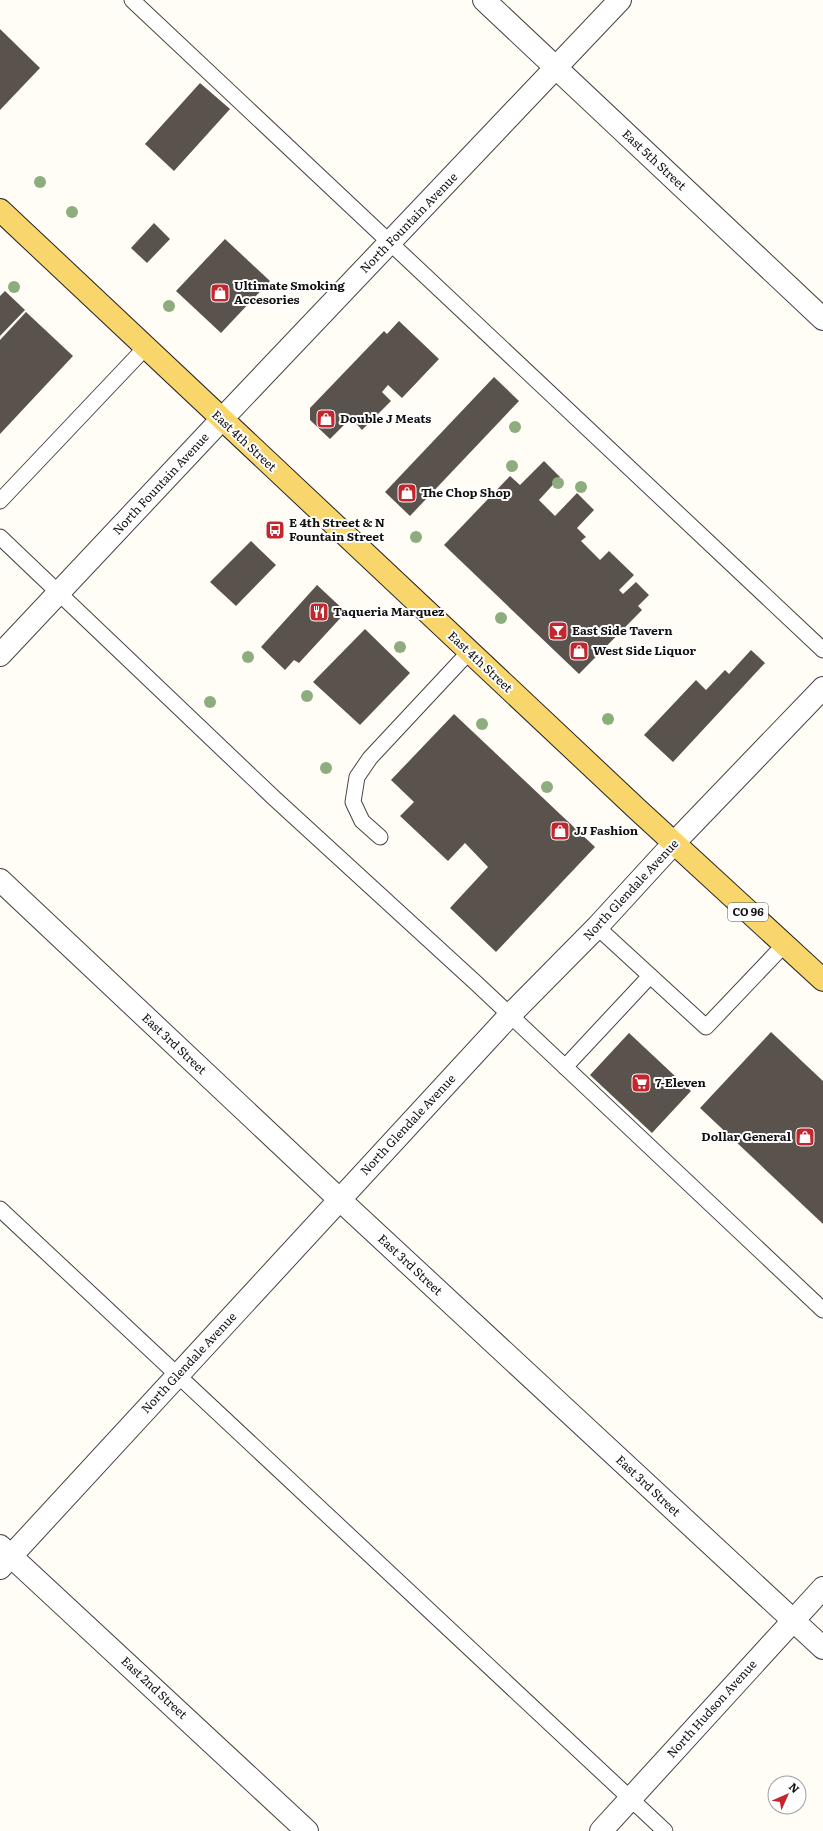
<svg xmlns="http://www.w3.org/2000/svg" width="823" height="1831" font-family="Literata,serif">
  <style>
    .building { fill: #5a524d }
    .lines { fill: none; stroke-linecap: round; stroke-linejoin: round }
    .service-casing { stroke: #444; stroke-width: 17 }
    .minor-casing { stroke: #444; stroke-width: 24 }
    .tertiary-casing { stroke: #444; stroke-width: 24 }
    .primary-casing { stroke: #222; stroke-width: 24 }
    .service { stroke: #fff; stroke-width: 15 }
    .minor { stroke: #fff; stroke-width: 22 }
    .tertiary { stroke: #fff; stroke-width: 22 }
    .primary { stroke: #f9d66b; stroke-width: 22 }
    .tree { fill: #8dad7f }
    .labels { text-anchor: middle; stroke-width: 4; stroke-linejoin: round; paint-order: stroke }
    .shield { fill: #fff; stroke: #585858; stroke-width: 1 }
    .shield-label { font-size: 11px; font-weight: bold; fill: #111 }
    .street-label { font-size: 12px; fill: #111; stroke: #fff }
    .poi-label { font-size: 12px; font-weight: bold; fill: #111; stroke: #fff; text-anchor: start }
  </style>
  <rect width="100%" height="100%" fill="#fffdf5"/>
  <g class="building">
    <polygon points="0,29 40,68 0,110"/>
    <polygon points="200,83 230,109 174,171 145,144"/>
    <polygon points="154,223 170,239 147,263 131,248"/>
    <polygon points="225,239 270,281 221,333 176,291"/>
    <polygon points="5,291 25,310 0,336 0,296"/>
    <polygon points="26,312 73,356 0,434 0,340"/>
    <polygon points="399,321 439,359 402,398 388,385 382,392 391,401 362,430 351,418 330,439 310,420 310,408 384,331 387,334"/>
    <polygon points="494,377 519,401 410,516 385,492"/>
    <polygon points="544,461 560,477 539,500 555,516 577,493 594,510 577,528 586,537 581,541 600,560 609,551 634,575 619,590 623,594 636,582 649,595 638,606 642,610 579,674 444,545 510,476 520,485"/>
    <polygon points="251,541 276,565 236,606 210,582"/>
    <polygon points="317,585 346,612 299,663 294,660 285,670 261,647"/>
    <polygon points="365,629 410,673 360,725 313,682"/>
    <polygon points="751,650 765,663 673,762 644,735 696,680 706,690 725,670 729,674"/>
    <polygon points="454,714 595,847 496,952 450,908 488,867 465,843 448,861 400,816 414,802 391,780"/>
    <polygon points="771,1032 823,1081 823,1224 700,1108"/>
    <polygon points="629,1033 691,1091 652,1133 590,1075"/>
  </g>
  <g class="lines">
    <g class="service-casing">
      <g id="service">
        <polyline points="132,0 823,650"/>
        <polyline points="0,501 145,348"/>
        <polyline points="0,537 274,798 476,983 823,1310"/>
        <polyline points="380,837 362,821 353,802 357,777 370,758 469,652"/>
        <polyline points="597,927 706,1027 784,945"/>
        <polyline points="565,1067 650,976"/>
        <polyline points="0,1209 665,1831"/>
      </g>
    </g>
    <g class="minor-casing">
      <g id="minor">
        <polyline points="484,0 823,319"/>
        <polyline points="0,655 221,420"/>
        <polyline points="0,880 339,1199 823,1648"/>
        <polyline points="0,1546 307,1831"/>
        <polyline points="0,1568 510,1015 597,927 674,843 823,688"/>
      </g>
    </g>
    <g class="tertiary-casing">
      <g id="tertiary">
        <polyline points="221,420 620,0"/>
        <polyline points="601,1831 823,1588"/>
      </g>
    </g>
    <g class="primary-casing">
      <polyline id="primary" points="0,210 637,809 823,980"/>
    </g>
    <use href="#service" class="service"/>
    <use href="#minor" class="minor"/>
    <use href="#tertiary" class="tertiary"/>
    <use href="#primary" class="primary"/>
  </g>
  <g class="tree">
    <circle cx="40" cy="182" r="6"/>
    <circle cx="72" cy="212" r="6"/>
    <circle cx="14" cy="287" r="6"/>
    <circle cx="169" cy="306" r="6"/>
    <circle cx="515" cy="427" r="6"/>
    <circle cx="512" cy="466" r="6"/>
    <circle cx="558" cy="483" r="6"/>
    <circle cx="581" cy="487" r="6"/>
    <circle cx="416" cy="537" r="6"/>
    <circle cx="501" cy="618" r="6"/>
    <circle cx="400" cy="647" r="6"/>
    <circle cx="248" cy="657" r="6"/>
    <circle cx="307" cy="696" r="6"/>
    <circle cx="210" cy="702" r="6"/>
    <circle cx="608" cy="719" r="6"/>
    <circle cx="482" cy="724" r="6"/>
    <circle cx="326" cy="768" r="6"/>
    <circle cx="547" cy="787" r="6"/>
  </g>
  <defs>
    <g id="shop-square" transform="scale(1)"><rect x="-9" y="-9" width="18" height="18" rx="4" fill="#c4262e" stroke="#fff"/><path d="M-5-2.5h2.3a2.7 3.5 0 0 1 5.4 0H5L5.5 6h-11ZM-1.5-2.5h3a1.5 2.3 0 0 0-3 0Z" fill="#fff"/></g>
    <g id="bus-square" transform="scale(1)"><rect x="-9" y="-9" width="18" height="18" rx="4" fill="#c4262e" stroke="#fff"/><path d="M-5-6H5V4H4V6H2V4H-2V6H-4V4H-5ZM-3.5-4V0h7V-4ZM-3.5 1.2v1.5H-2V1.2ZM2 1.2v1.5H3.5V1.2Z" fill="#fff"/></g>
    <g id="restaurant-square" transform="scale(1)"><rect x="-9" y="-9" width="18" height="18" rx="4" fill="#c4262e" stroke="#fff"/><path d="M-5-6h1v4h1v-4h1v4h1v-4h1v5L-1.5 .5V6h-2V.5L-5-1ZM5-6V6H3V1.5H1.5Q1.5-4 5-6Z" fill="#fff"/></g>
    <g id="bar-square" transform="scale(1)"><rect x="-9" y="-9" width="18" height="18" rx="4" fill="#c4262e" stroke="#fff"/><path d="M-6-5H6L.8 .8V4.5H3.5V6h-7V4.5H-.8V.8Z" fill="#fff"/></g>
    <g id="supermarket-square" transform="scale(1)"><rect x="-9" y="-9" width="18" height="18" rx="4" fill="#c4262e" stroke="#fff"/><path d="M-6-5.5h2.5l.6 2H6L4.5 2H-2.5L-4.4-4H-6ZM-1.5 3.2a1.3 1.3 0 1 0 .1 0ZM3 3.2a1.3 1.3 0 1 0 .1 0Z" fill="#fff"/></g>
  </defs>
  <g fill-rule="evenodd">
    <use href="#shop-square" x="220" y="293"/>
    <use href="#shop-square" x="326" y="419"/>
    <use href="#shop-square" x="407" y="493"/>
    <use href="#bus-square" x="275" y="530"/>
    <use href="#restaurant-square" x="319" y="612"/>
    <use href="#bar-square" x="558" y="631"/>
    <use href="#shop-square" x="579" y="651"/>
    <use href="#shop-square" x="560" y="831"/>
    <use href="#supermarket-square" x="641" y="1083"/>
    <use href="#shop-square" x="805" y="1137"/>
  </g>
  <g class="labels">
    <rect class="shield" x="728" y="903" width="40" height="18" rx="3"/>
    <g class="shield-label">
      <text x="748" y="916">CO 96</text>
    </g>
    <g class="street-label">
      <text transform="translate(654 160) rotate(43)" y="4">East 5th Street</text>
      <text transform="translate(409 223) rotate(-46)" y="4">North Fountain Avenue</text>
      <text transform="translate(244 441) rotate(43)" y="4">East 4th Street</text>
      <text transform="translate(161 484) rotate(-47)" y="4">North Fountain Avenue</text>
      <text transform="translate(480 662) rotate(43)" y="4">East 4th Street</text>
      <text transform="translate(631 890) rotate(-47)" y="4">North Glendale Avenue</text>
      <text transform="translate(174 1044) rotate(43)" y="4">East 3rd Street</text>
      <text transform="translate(408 1125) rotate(-47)" y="4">North Glendale Avenue</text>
      <text transform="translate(410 1265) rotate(43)" y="4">East 3rd Street</text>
      <text transform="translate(189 1363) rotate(-47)" y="4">North Glendale Avenue</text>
      <text transform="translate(648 1486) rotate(43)" y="4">East 3rd Street</text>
      <text transform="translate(154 1688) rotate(43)" y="4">East 2nd Street</text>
      <text transform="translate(712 1709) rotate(-48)" y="4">North Hudson Avenue</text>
    </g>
    <g class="poi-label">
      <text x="234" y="290">Ultimate Smoking<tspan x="234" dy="14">Accesories</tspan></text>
      <text x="340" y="423">Double J Meats</text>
      <text x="421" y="497">The Chop Shop</text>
      <text x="289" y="527">E 4th Street &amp; N<tspan x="289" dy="14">Fountain Street</tspan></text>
      <text x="333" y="616">Taqueria Marquez</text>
      <text x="572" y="635">East Side Tavern</text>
      <text x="593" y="655">West Side Liquor</text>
      <text x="574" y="835">JJ Fashion</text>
      <text x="655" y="1087">7-Eleven</text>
      <text x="791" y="1141" text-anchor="end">Dollar General</text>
    </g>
  </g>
  <g transform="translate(787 1795) rotate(45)"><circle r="19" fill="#ffffff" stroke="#a0a0a0"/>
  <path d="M0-3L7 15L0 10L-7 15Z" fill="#c4262e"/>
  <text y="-6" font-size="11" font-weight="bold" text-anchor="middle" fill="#111111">N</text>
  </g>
</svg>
